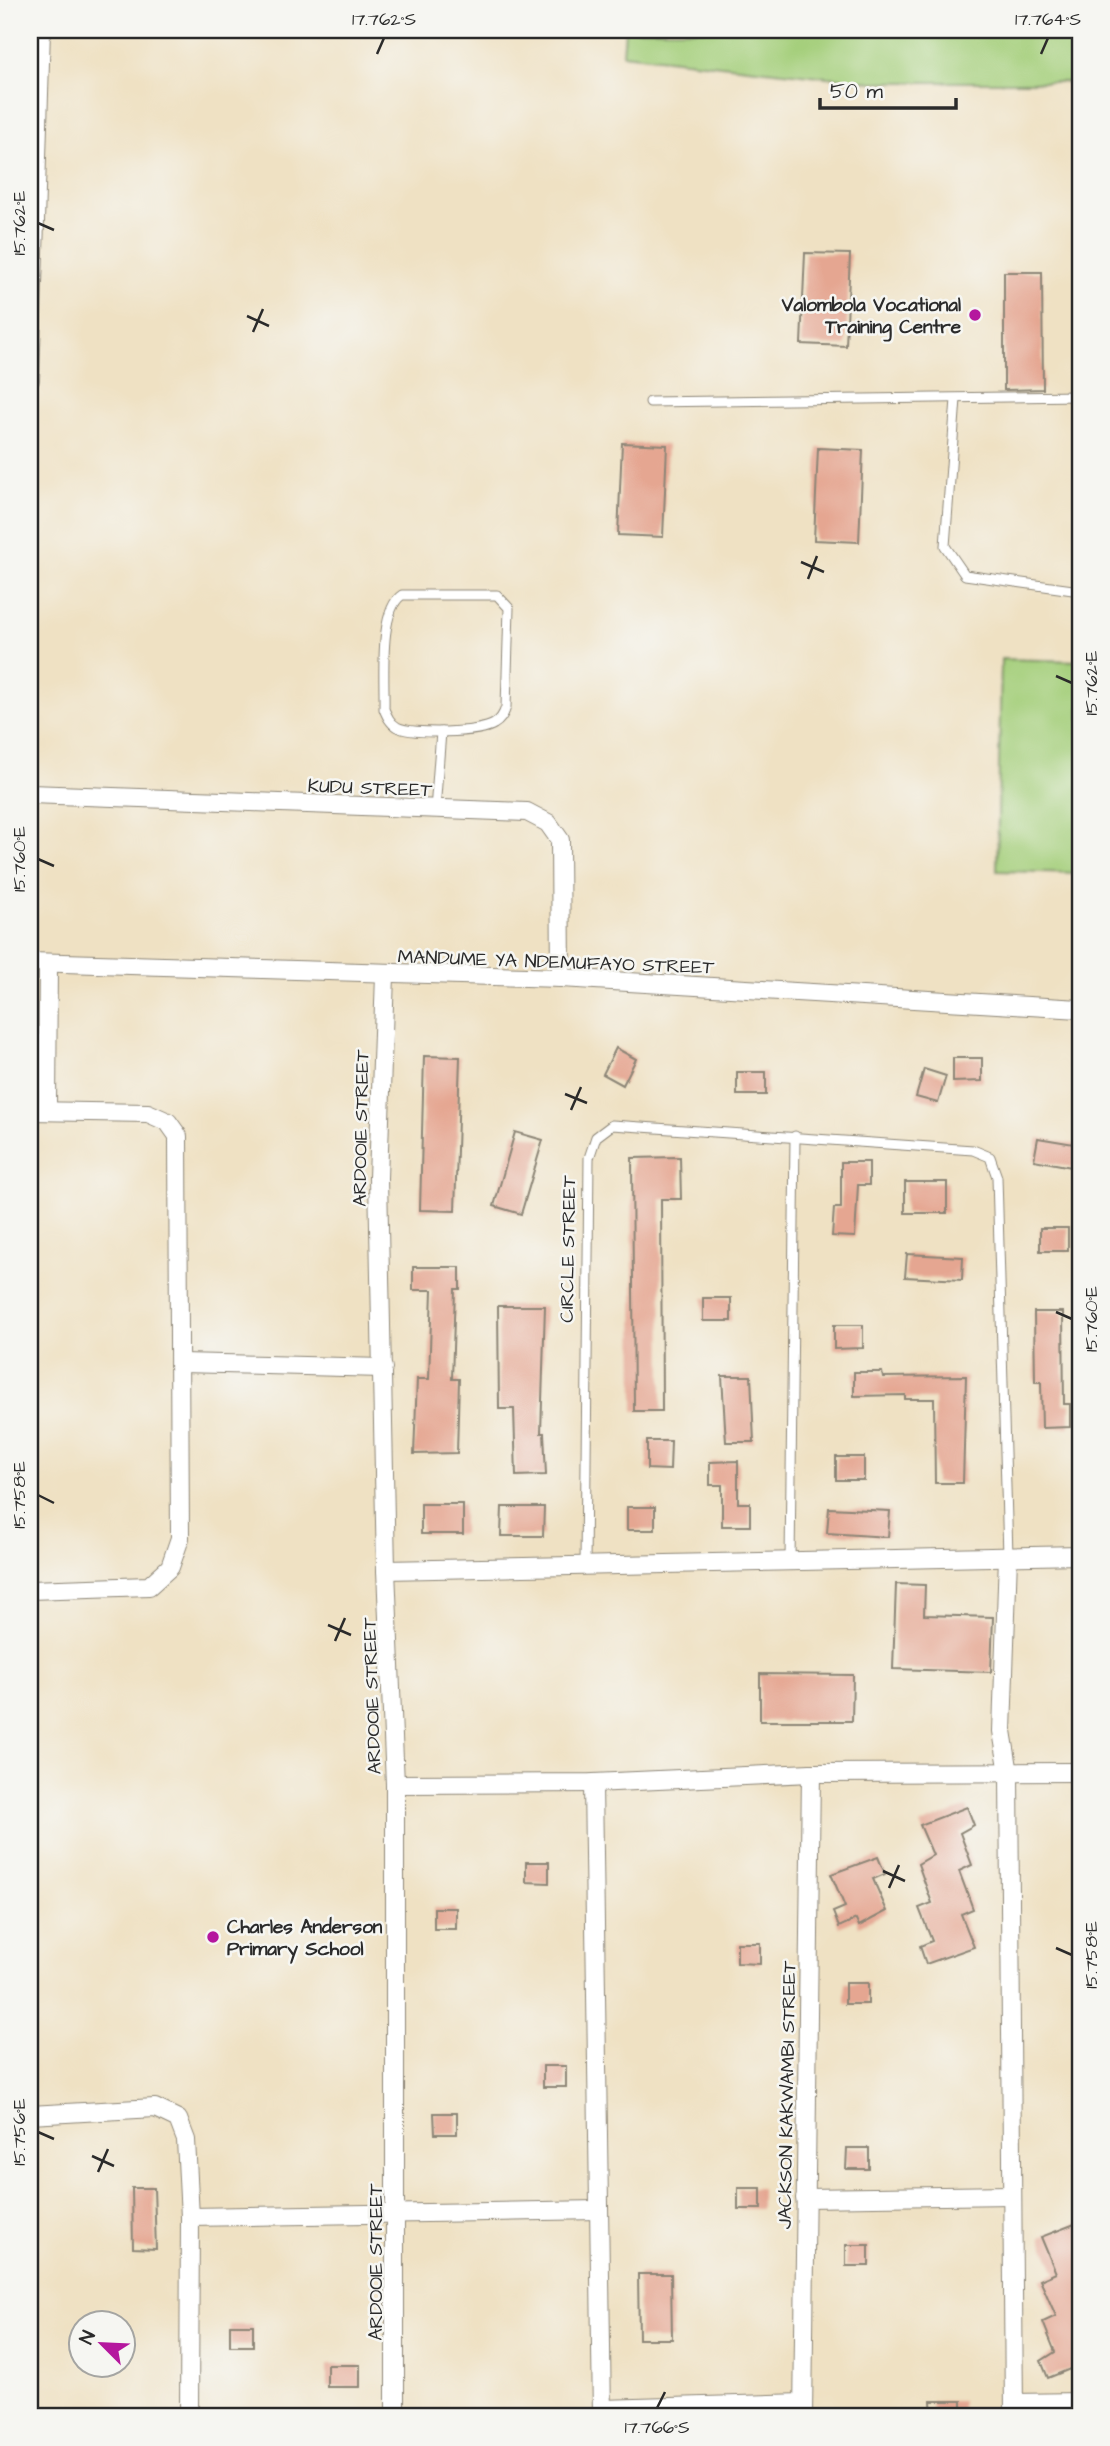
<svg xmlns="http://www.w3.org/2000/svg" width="1110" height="2446" font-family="'Architects Daughter',sans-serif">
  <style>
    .green { fill: #a5cf7b; stroke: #687d53; stroke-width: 2 }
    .building { fill: #e5a691 }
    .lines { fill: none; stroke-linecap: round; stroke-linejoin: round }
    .service-casing { stroke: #8d8677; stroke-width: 11 }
    .minor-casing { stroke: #8d8677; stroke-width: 20 }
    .service { stroke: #fff; stroke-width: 9 }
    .minor { stroke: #fff; stroke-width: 18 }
    .ticks { fill: none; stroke: #2b2b2b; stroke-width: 2.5 }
    .poi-dot { fill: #b5179e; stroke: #f6f6f2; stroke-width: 2.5 }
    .labels { text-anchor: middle; stroke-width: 5; stroke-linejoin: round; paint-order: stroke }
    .poi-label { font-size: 19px; font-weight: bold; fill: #2b2b2b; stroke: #f6f6f2; text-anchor: end }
    .street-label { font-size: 19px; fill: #2b2b2b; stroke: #f6f6f2 }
    .neatline { fill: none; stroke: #2b2b2b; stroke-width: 2.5 }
    .ticks-label { font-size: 18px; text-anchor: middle; fill: #2b2b2b }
  </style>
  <rect width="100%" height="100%" fill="#f6f6f2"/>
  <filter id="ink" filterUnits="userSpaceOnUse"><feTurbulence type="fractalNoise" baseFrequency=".0143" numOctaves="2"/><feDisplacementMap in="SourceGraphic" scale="14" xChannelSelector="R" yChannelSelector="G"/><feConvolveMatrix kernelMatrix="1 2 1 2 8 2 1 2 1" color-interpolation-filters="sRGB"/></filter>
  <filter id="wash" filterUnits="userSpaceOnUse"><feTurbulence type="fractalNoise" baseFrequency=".00686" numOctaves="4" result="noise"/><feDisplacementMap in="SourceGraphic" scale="28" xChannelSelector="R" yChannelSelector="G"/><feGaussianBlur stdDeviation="1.57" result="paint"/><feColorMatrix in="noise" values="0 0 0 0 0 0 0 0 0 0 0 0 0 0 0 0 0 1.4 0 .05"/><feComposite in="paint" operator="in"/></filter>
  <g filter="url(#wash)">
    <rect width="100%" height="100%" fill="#efe1c3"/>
    <g class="green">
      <polygon points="625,30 1080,30 1080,82 872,82 623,54"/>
      <polygon points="1001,659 1080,661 1080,873 997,871"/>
    </g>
    <g id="blocks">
      <g class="building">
        <polygon points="805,253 850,254 846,346 801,344"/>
        <polygon points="1004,272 1042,272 1043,389 1004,390"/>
        <polygon points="622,443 667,445 663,537 618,535"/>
        <polygon points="818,448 863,450 859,542 814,540"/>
        <polygon points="616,1048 636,1059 623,1085 603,1074"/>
        <polygon points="424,1056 460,1057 455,1211 420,1210"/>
        <polygon points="953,1058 982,1058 982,1081 953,1082"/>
        <polygon points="924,1069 946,1076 938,1103 916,1097"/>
        <rect x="737" y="1072" width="29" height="23"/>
        <polygon points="515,1132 543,1140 521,1214 494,1206"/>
        <polygon points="1038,1138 1080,1145 1077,1168 1034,1160"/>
        <polygon points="680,1157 681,1199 661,1199 662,1411 634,1411 632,1158"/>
        <polygon points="841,1162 869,1162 869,1185 858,1185 855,1237 832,1236 834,1208 841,1208"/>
        <rect x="905" y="1182" width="42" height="31"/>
        <rect x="1040" y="1228" width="28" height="23"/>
        <polygon points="907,1254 963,1257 962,1280 905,1277"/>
        <polygon points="413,1267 460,1267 460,1289 455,1289 452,1379 459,1379 457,1453 414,1454 417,1379 429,1379 432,1290 413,1290"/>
        <rect x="703" y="1298" width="28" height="23"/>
        <polygon points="498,1306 545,1306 541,1433 544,1433 546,1475 516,1476 514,1409 499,1409"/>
        <polygon points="1034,1312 1063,1312 1064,1404 1070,1404 1070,1427 1042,1428 1041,1382 1035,1382"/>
        <polygon points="834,1325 863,1325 863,1348 834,1349"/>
        <polygon points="854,1372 882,1372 883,1377 966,1376 963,1483 935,1483 934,1399 905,1399 905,1395 854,1396"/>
        <polygon points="722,1376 751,1376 754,1442 726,1442"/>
        <polygon points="647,1441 671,1441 670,1470 647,1469"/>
        <rect x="836" y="1457" width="28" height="23"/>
        <polygon points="738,1461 738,1503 750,1503 750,1526 722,1526 722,1485 710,1485 710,1462"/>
        <rect x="421" y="1504" width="42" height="30"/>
        <polygon points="502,1507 544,1507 543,1536 501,1536"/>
        <rect x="627" y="1507" width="28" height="23"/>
        <polygon points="829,1508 890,1511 888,1537 827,1533"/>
        <polygon points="896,1584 925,1585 924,1615 993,1617 991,1672 893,1669"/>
        <polygon points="760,1674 853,1675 852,1721 760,1721"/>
        <polygon points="967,1807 974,1825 960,1833 972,1865 959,1871 973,1909 961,1914 974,1947 926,1964 920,1946 932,1941 919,1908 932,1903 918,1864 933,1855 920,1825"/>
        <polygon points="878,1857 885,1874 873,1879 887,1911 859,1926 856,1919 839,1927 833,1912 845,1907 831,1874"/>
        <polygon points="526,1862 549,1862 549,1883 526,1882"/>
        <rect x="434" y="1908" width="22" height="21"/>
        <polygon points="737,1943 760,1943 760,1964 737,1963"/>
        <rect x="845" y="1983" width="23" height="21"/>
        <rect x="543" y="2066" width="23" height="21"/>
        <polygon points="434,2113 457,2113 457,2134 435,2134"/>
        <polygon points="847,2148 869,2148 869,2169 846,2169"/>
        <polygon points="132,2188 154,2188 156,2249 133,2248"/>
        <rect x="738" y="2188" width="23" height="21"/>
        <polygon points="1080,2222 1080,2365 1048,2378 1041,2361 1055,2352 1043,2322 1056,2316 1040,2280 1056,2273 1041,2237"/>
        <rect x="846" y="2245" width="23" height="21"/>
        <polygon points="638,2274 671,2274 672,2339 639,2339"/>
        <rect x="230" y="2325" width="23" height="21"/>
        <rect x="327" y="2365" width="33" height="22"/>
        <polygon points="931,2401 962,2401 962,2416 932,2416"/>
      </g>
    </g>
  </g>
  <g filter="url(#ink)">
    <use href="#blocks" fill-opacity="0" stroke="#8d8677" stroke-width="2"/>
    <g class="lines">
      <g class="service-casing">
        <g id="service">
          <polyline points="956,399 945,546 965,575 1080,591"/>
          <polyline points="650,402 1080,396"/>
          <path d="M 402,595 L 497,595 L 509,608 L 506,707 C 504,714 501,720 494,724 C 480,733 412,735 397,727 C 390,723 387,716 384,709 C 385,681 378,611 402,595 Z"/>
          <polyline points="435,810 441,732"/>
          <polyline points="790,1561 795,1136"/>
          <polyline points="585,1566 589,1158 596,1137 612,1125 973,1150 990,1157 997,1177 1008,1556"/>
        </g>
      </g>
      <g class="minor-casing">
        <g id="minor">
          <polyline points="30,380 41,30"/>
          <polyline points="30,794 527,812 548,823 560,840 561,978"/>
          <polyline points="30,962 561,978 1080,1009"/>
          <polyline points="385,975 378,1178 386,1570 395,1784 395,2416"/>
          <polyline points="30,1111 148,1113 168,1122 178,1136 180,1538 170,1567 149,1586 30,1590"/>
          <polyline points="47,1111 48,963"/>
          <polyline points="181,1363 383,1368"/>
          <polyline points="1008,1556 1002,1731 1009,1773 1014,2416"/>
          <polyline points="386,1570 1080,1555"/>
          <polyline points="593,1783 602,2416"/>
          <polyline points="395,1784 593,1783 811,1773 1080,1772"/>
          <polyline points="30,2115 155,2108 178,2119 186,2140 190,2217 189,2416"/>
          <polyline points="805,2198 1012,2195"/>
          <polyline points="190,2217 599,2210"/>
          <polyline points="1014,2403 1080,2402"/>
          <polyline points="602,2409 803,2403"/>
          <polyline points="803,2416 811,1773"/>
        </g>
      </g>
      <use href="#service" class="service"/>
      <use href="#minor" class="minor"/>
    </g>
  </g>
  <path class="ticks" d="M 377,54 L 384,38M 1041,54 L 1048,38M 38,223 L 54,230M 247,316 L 269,326M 253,332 L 263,309M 801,562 L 824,572M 808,579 L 817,556M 1056,676 L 1072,683M 38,859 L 54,866M 565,1094 L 587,1103M 571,1110 L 581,1087M 1056,1312 L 1072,1319M 38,1495 L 54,1503M 328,1625 L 351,1635M 335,1641 L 345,1618M 883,1871 L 905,1881M 889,1888 L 899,1865M 1056,1948 L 1072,1955M 38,2132 L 54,2139M 92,2156 L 114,2166M 98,2172 L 108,2149M 657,2408 L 665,2392"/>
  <g class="poi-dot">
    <circle cx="975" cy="315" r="7"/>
    <circle cx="213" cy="1937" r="7"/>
  </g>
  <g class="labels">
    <g class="poi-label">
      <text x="961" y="311">Valombola Vocational<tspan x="961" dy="22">Training Centre</tspan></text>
      <text x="227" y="1933" text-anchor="start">Charles Anderson<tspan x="227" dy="22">Primary School</tspan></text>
    </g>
    <g class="street-label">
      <text transform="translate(370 787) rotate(2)" y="7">KUDU STREET</text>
      <text transform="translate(556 961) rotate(2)" y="7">MANDUME YA NDEMUFAYO STREET</text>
      <text transform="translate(360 1128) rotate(-89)" y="7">ARDOOIE STREET</text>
      <text transform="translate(567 1249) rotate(-89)" y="7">CIRCLE STREET</text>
      <text transform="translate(371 1696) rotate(-92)" y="7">ARDOOIE STREET</text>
      <text transform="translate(786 2095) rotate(-89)" y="7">JACKSON KAKWAMBI STREET</text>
      <text transform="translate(375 2262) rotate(-90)" y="7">ARDOOIE STREET</text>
    </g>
  </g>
  <rect width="1110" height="2446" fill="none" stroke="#f6f6f2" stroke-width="77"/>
  <g transform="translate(102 2344) rotate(294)"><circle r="33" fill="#f6f6f2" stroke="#a5a5a2" stroke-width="2"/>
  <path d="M0-5L12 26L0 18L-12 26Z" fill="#b5179e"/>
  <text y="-10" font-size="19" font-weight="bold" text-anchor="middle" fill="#2b2b2b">N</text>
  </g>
  <path d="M820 98v10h136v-10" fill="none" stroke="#2b2b2b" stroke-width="3.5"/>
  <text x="830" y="98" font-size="21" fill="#2b2b2b" stroke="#f6f6f2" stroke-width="5" paint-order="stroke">50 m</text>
  <rect x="38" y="38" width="1034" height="2370" class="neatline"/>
  <g class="ticks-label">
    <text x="384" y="25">17.762°S</text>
    <text x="1048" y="25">17.764°S</text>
    <text transform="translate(19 223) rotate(-90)" y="6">15.762°E</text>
    <text transform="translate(1091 683) rotate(-90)" y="6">15.762°E</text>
    <text transform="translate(19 859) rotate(-90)" y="6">15.760°E</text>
    <text transform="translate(1091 1319) rotate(-90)" y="6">15.760°E</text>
    <text transform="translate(19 1495) rotate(-90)" y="6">15.758°E</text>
    <text transform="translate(1091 1955) rotate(-90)" y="6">15.758°E</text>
    <text transform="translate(19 2132) rotate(-90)" y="6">15.756°E</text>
    <text x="657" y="2433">17.766°S</text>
  </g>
</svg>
